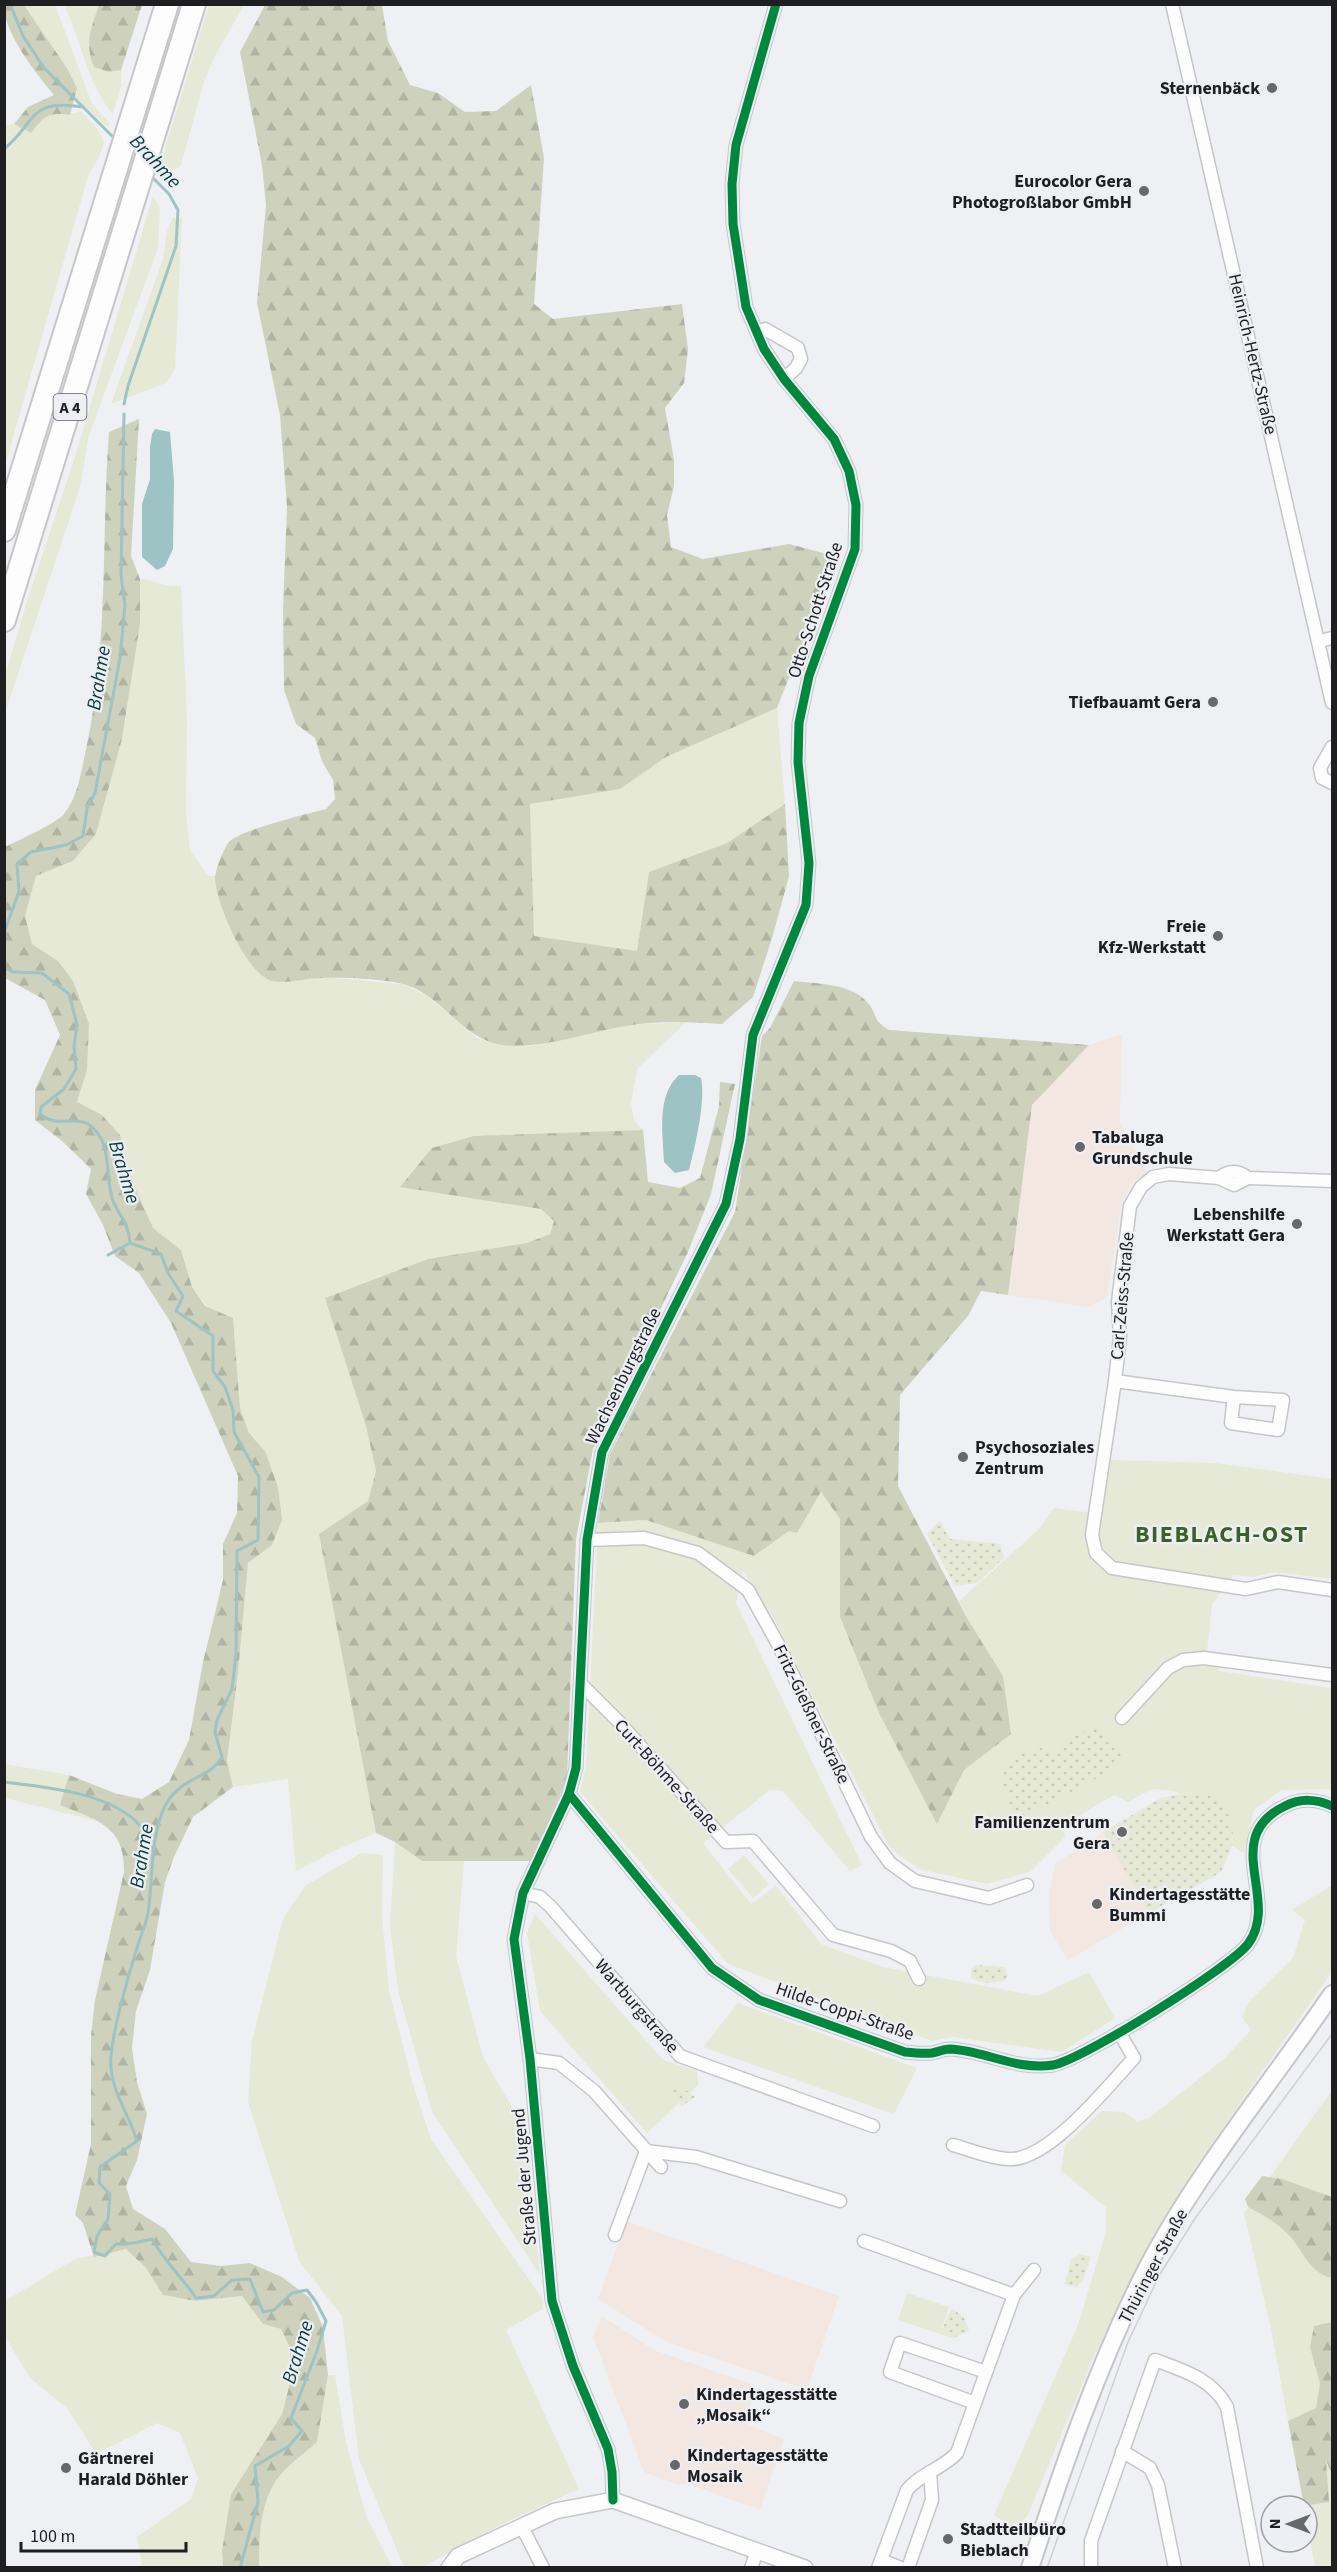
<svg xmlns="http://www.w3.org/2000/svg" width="1337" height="2572" font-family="'Source Sans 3',sans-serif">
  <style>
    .education { fill: #f2e8e1 }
    .green { fill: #e6e9d5 }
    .forest { fill: url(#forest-firs) }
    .park { fill: url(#park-dots) }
    .water { fill: #9dc3c4 }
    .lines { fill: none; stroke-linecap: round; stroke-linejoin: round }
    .stream { stroke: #9dc3c4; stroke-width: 3 }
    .minor-casing { stroke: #c6c6c9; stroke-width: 15 }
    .tertiary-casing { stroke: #c6c6c9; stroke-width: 18 }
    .secondary-casing { stroke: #c6c6c9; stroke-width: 20 }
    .motorway-casing { stroke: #c6c6c9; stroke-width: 26 }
    .minor { stroke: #fdfdfd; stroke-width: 12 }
    .tertiary { stroke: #fdfdfd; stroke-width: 15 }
    .secondary { stroke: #fdfdfd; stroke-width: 16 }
    .motorway { stroke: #fdfdfd; stroke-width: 22 }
    .tram { stroke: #d0d0d0; stroke-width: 1.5 }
    .cycleway-casing { stroke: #edeff5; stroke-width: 13 }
    .cycleway { stroke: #00873e; stroke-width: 9 }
    .poi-dot { fill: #68686b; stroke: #edeff5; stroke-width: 2 }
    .labels { text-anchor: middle; stroke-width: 4.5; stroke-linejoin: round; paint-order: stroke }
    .shield { fill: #edeff5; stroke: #5d5d61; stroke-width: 1.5 }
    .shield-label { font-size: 16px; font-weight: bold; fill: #1f1f22 }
    .poi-label { font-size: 18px; font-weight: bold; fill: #1f1f22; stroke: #edeff5; text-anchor: start }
    .street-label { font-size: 18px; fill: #1f1f22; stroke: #edeff5 }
    .water-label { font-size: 20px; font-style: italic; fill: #073d3e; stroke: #edeff5 }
    .district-label { font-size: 24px; font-weight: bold; letter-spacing: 1.5px; fill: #3b6226; stroke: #edeff5 }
  </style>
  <defs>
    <pattern id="forest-firs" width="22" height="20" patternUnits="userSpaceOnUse" patternTransform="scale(1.5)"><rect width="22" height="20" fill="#ced2bd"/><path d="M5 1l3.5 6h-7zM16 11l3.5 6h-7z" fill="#b0b4a2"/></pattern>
    <pattern id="park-dots" width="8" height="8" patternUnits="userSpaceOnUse" patternTransform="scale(1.5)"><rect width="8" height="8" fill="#e6e9d5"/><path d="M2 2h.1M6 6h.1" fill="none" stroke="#c5c7b7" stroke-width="1.8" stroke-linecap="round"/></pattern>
  </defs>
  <rect width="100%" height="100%" fill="#eff0f3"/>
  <g class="education">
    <polygon points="1122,1034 1120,1122 1147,1173 1131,1183 1122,1203 1107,1297 1089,1307 1008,1295 1032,1105 1089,1045"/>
    <polygon points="1103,1832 1149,1913 1068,1960 1050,1931 1049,1895 1055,1864"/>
    <polygon points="626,2221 839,2296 807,2390 665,2341 598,2299"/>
    <polygon points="602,2316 654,2350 755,2385 746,2424 784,2439 760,2510 686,2483 678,2485 644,2472 593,2337"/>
  </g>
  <g class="green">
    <polygon points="24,5 55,5 92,104 110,124 106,126 74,96 67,67"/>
    <path d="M 64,5 L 99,5 L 91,28 L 109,72 L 121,70 L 121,86 L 113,114 C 86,82 82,41 64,5 Z"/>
    <polygon points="209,5 244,5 215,56 204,81 181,165 175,170 168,171 161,167 166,145"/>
    <path d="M 81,111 L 97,128 L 104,142 L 99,158 L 89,173 L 5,465 L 5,125 L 14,124 L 31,133 C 54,102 53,121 81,111 Z"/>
    <polygon points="153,196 160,208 158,248 88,438 81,484 5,713 5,676 27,601 74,460"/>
    <polygon points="173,218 182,218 175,369 166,383 111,404 163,259 167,231"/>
    <path d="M 140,579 C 154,580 167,588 181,586 L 187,720 L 186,812 L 190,850 L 208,876 L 215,876 L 223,913 L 241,947 L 323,977 L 403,984 L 429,997 L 477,1038 L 501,1045 L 527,1047 L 629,1025 L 686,1022 L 637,1069 L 631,1104 L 634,1120 L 643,1130 L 474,1136 L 491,1200 L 542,1209 L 554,1221 L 550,1235 L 527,1243 L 366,1426 L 376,1471 L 368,1502 L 319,1534 L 376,1833 L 338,1849 L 296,1871 L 288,1779 L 233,1787 L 227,1761 L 238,1673 L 248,1563 L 272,1545 L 265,1451 L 249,1433 L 240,1408 L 233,1319 L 206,1306 L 192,1287 L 181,1250 L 153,1228 L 133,1182 L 120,1135 L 102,1115 L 77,1103 L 87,1070 L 58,961 L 32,944 L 25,916 L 36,876 L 73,861 L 96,834 L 122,739 L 140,624 Z"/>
    <polygon points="777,708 785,804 727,843 649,872 637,951 534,937 530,804 620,789 666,757"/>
    <polygon points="1109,1460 1215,1463 1332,1479 1332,1579 1274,1572 1253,1577 1234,1575 1212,1604 1206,1661 1219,1664 1219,1671 1332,1688 1332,1789 1281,1790 1254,1810 1244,1853 1232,1846 1233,1823 1200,1791 1181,1794 1174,1791 1152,1789 1128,1802 1114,1795 1063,1825 1065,1837 1030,1872 987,1884 919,1869 889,1847 774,1619 743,1571 736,1603 862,1865 850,1871 783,1791 770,1790 703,1843 751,1904 776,1886 821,1944 883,1967 1038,1996 1089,1972 1115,2018 1062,2052 953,2037 932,2041 728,1964 580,1792 586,1767 598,1523 646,1520 755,1555 789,1530 797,1533 821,1492 840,1519 840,1617 879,1713 937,1823 963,1770 1011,1734 959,1601 1040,1528 1054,1508 1101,1514"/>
    <polygon points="4,1764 69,1775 61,1805 101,1822 5,1798"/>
    <polygon points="395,1842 422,1861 464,1861 456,1956 483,2057 527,2133 540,2275 432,2112 398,1990 390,1926"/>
    <polygon points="361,1853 383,1855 382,1917 389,1990 412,2081 431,2139 542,2298 543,2309 506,2330 579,2489 502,2524 423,2567 404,2567 359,2459 342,2316 299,2261 248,2102 252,2041 283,1918 305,1886"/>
    <polygon points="744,1855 769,1884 753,1898 728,1869"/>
    <polygon points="1332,1885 1332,1972 1198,2163 1149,2243 1094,2356 1027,2517 1013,2528 994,2515 1078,2325 1106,2232 1106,2207 1061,2171 1065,2145 1102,2111 1124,2112 1137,2121 1148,2119 1224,2059 1251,2030 1242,2017 1249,2002 1293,1958 1305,1920 1292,1910"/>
    <polygon points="535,1914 663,2060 697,2071 698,2085 647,2133 540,2011 527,1933"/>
    <polygon points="738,2003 917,2068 894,2114 703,2047"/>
    <polygon points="1332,2090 1332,2567 1315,2567 1307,2523 1307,2506 1304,2506 1271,2329 1244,2213"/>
    <polygon points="126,2249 146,2268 163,2295 196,2301 242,2296 263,2324 281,2329 290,2348 291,2379 282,2414 231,2494 222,2551 223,2567 142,2567 137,2537 191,2499 198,2478 180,2433 157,2423 96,2454 67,2408 30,2378 5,2336 5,2301 75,2259"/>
    <polygon points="907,2293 949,2307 940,2334 898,2320"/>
    <path d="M 328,2375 L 335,2375 L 346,2442 L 366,2516 L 392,2567 L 259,2568 C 259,2537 260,2497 282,2473 C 292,2462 306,2452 317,2442 Z"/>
  </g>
  <g class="forest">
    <path d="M 4,5 L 24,5 L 67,68 L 77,88 L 70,115 C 48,112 44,116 31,133 L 14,124 L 28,107 L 54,95 C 36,73 4,34 4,5 Z"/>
    <path d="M 99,5 L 142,5 L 121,70 L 109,72 L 94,67 C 84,43 91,28 99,5 Z"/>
    <path d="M 265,5 L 382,5 L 388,41 L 410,85 L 438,93 L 465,112 L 496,111 L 531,85 L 544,158 L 534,304 L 553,319 L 682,304 L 688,349 L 684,383 L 665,408 L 674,460 L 674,486 L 667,515 L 671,547 L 703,559 L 789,544 L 831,555 L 813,616 L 777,708 L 666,757 L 620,789 L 530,804 L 534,936 L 637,951 L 649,872 L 727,843 L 785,804 L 789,876 L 773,935 L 753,997 L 722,1024 C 691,1022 658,1020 627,1026 C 588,1032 540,1050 502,1045 C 461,1039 442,994 403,984 C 383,979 343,977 322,978 C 307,978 287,984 272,981 C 246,974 215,902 215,877 C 216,868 223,851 228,843 C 238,830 308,814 326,809 L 335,799 L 333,780 L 322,761 L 315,738 L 296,724 L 284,690 L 283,609 L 287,507 L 280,415 L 257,303 L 266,205 L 262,165 L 240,52 Z"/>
    <path d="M 139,419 L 131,556 L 140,579 L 140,624 L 122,739 L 96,834 L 73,861 L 36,876 L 25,916 L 32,944 L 58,961 L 73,981 L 89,1024 L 87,1070 L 77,1102 L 102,1115 L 120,1135 L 133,1183 L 153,1228 L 181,1250 L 192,1287 L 205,1306 L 233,1318 L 240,1408 L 249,1433 L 265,1451 L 278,1487 L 282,1520 L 272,1545 L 248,1563 L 238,1673 L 227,1761 L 233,1787 L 193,1817 L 174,1857 L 165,1882 L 150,1970 L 136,2011 L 132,2048 L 137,2082 L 147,2114 L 137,2160 L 126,2186 L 133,2209 L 165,2229 L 191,2262 L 221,2266 L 250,2263 L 282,2277 L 310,2298 L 323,2327 L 328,2375 L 317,2442 C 306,2452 292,2462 282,2473 C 260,2497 259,2537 259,2567 L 223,2567 L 222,2551 L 231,2494 L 282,2414 L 291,2379 L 290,2348 L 281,2329 L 263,2324 L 242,2296 L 196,2301 L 163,2295 L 146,2268 L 126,2249 L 94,2257 L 83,2223 L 75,2215 L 91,2144 L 91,2036 L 95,2000 L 124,1872 C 125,1826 97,1820 60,1805 L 69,1775 L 117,1794 L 142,1799 L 169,1782 L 189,1740 L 203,1662 L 223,1580 L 223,1544 L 237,1513 L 238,1476 L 171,1323 L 139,1273 L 115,1256 L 103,1225 L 86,1194 L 91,1169 L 63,1142 L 35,1120 L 35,1090 L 60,1035 L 45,1000 L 5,978 L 5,847 C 17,841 57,823 64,814 C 77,798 81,774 85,754 C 109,648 101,540 109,432 Z"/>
    <path d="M 794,981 C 817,984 849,983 866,1001 C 878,1013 871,1020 889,1030 L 1089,1045 L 1032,1105 L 1008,1295 L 981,1291 L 968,1316 L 900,1395 L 898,1486 L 968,1620 L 1003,1676 L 1011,1734 L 964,1770 L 937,1824 L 879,1713 L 840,1617 L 840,1519 L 821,1492 L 797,1533 L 789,1531 L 754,1556 L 646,1520 L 598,1523 L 610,1454 L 735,1212 L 762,1036 L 770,1028 Z"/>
    <polygon points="720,1082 735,1084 711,1194 688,1252 593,1449 576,1539 567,1778 532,1861 422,1861 395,1842 376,1833 319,1534 368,1501 376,1471 366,1426 325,1298 428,1259 527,1243 550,1234 554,1221 541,1209 400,1187 432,1148 474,1136 643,1130 648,1182 680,1188 700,1178 719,1106"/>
    <path d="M 1262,2176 L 1282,2179 L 1332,2197 L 1332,2278 C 1308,2273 1303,2249 1287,2233 C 1276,2222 1262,2214 1248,2207 L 1245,2199 Z"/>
    <polygon points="1332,2322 1332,2474 1326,2460 1329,2502 1304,2506 1288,2421 1316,2408 1320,2383 1310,2347 1314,2326"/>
  </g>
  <g class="park">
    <polygon points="940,1521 950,1539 1000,1544 1004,1558 977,1583 955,1586 927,1534"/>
    <polygon points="1094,1728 1125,1753 1108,1772 1026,1816 1011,1809 1002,1782 1007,1761 1037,1747 1060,1753 1065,1738"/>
    <polygon points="1200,1791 1223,1802 1233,1823 1232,1846 1221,1872 1149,1913 1103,1832 1161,1798"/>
    <path d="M 976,1965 L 1005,1967 L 1008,1975 L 1005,1980 C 992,1984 984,1984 971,1978 L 971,1969 Z"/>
    <polygon points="679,2085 695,2097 682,2106 671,2092"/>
    <polygon points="1080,2254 1091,2257 1083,2280 1076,2287 1065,2284 1071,2260"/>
    <polygon points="952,2308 964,2318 969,2330 954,2338 940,2334"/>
  </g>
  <g class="water">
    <polygon points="155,429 170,432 174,481 173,549 165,566 157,570 142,557 142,504 150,479 150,447 152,434"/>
    <path d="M 679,1075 L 695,1075 L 701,1078 C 706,1100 695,1147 689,1170 L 675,1173 L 664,1162 C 663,1134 656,1096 679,1075 Z"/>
  </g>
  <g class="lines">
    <g class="stream">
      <polyline points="10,4 23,36 44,68 115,139"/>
      <path d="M 4,149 C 37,122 28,98 83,107"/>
      <polyline points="124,404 128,386 176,246 178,210 169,194 151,176"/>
      <polyline points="4,933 19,891 17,864 31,852 66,845 83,836 87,808 95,793 120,658 125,605 121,575 124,414"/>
      <path d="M 4,968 L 13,972 L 42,973 L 69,994 L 72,1005 L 77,1025 L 74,1046 L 76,1069 L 64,1089 L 41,1107 L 40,1114 C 56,1128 74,1116 88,1124 C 114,1141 104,1176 113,1201 C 120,1217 129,1224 130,1243 L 161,1254 L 168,1273 L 183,1296 L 176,1311 L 213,1336 L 213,1371 L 225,1387 L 233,1410 L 234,1432 L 259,1477 L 258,1540 L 237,1551 L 236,1654 L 232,1689 L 217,1720 L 215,1732 L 222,1757 C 210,1779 181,1776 165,1806 C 150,1837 153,1879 148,1913 C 146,1925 140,1937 137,1948 C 129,1973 108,2045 111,2068 C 113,2094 130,2116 137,2141 L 100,2167 L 99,2183 L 110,2194 L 108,2219 L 97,2236 L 94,2252 L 105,2256 L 116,2244 L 134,2243 L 152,2239 C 165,2262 182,2277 196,2298 L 214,2296 L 232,2280 L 250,2279 L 263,2312 L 274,2310 L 292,2293 L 307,2290 L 316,2302 L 326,2321 L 317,2351 L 291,2418 L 302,2431 L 289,2446 L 255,2466 L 258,2502 L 240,2568"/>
      <polyline points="108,1255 130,1243"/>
      <path d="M 4,1782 C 45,1787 114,1793 141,1827 C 146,1835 150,1845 154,1853"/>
    </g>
    <g class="minor-casing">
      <g id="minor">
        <polyline points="1172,4 1332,703"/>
        <polyline points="757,332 765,329 798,348 801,359 796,368 784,379"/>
        <polyline points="1320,641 1332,638"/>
        <polyline points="1332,747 1320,768 1322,778 1332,783"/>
        <path d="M 1219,1178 C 1228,1170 1239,1170 1248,1178 L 1332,1181"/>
        <polyline points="1248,1178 1234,1185 1219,1178 1169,1174 1153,1177 1141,1187 1130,1206 1118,1302 1120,1337 1115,1381 1092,1535 1096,1553 1112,1568 1246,1589 1278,1582 1332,1590"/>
        <polyline points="1115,1381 1234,1397 1283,1400 1278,1430 1231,1423 1234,1397"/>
        <polyline points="587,1540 644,1538 698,1553 748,1590 779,1646 871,1837 890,1863 915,1881 989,1898 1027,1885"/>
        <polyline points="581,1684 618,1721 726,1842 753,1841 833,1935 891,1951 910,1961 919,1979"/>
        <polyline points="1122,1718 1168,1668 1183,1660 1204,1658 1332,1675"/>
        <path d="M 569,1794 L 712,1968 L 759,2000 L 905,2052 C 914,2053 923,2054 932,2053 C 938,2052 944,2049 950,2049 C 983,2050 1017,2071 1053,2065 C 1082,2060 1231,1967 1248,1944 C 1281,1900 1219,1838 1285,1806 C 1300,1798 1317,1799 1332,1806"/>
        <polyline points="523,1893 540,1897 551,1907 680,2056 873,2126"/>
        <polyline points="530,2059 559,2063 594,2091 661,2167"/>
        <path d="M 953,2145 C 971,2150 992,2159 1011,2159 C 1050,2159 1109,2085 1134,2058 L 1119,2032"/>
        <polyline points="615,2235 646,2151 696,2157 840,2201"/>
        <polyline points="864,2241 1014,2295"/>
        <polyline points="975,2403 890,2372 900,2343 986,2372"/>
        <polyline points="1122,2451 1150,2468 1158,2485 1175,2568"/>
        <polyline points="613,2500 612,2472 608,2449 573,2366 552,2301 530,2059 514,1939 523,1893 569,1794 576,1768 587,1540 602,1452 726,1204 740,1139 753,1035 806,905 809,863 798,762 799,723 809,676 855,549 856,505 849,471 834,439 784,379 764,349 746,307 733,224 732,184 736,145 776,4"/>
        <polyline points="522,2527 543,2568"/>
        <polyline points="881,2560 901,2568"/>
        <polyline points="751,2568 757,2551"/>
        <path d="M 878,2568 L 907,2490 C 921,2473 942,2469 957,2453 L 1014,2295 L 1034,2270"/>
        <polyline points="908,2568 932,2500 930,2472"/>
        <path d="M 1091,2568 L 1091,2541 L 1155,2360 C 1182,2370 1213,2379 1227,2407 L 1257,2568"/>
      </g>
    </g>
    <g class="tertiary-casing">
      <polyline id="tertiary" points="449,2568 458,2556 555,2511 613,2500 805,2568"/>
    </g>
    <g class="secondary-casing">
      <path id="secondary" d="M 1030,2568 C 1063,2467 1097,2367 1145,2272 C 1196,2173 1269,2086 1332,1994"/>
    </g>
    <g class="motorway-casing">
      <g id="motorway">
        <polyline points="4,530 167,4"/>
        <polyline points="4,620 194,4"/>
      </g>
    </g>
    <use href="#minor" class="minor"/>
    <use href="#tertiary" class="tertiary"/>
    <use href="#secondary" class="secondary"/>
    <use href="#motorway" class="motorway"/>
    <polyline class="tram" points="1047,2568 1128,2342 1160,2274 1196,2217 1332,2034"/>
    <g class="cycleway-casing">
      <g id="cycleway">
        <path d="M 569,1794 L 712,1968 L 759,2000 L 905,2052 C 914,2053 923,2054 932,2053 C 938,2052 944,2049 950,2049 C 983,2050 1017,2071 1053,2065 C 1082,2060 1231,1967 1248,1944 C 1281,1900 1219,1838 1285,1806 C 1300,1798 1317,1799 1332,1806"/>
        <polyline points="613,2500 612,2472 608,2449 573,2366 552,2301 530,2059 514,1939 523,1893 569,1794 576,1768 587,1540 602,1452 726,1204 740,1139 753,1035 806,905 809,863 798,762 799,723 809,676 855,549 856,505 849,471 834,439 784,379 764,349 746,307 733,224 732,184 736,145 776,4"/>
      </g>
    </g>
    <use href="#cycleway" class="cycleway"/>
  </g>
  <g class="poi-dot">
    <circle cx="1272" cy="88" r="6"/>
    <circle cx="1144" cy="191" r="6"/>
    <circle cx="1213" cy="702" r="6"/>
    <circle cx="1218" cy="936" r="6"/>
    <circle cx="1080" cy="1147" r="6"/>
    <circle cx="1297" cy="1224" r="6"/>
    <circle cx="963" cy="1457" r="6"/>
    <circle cx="1122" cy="1832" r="6"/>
    <circle cx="1097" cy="1904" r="6"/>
    <circle cx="684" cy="2404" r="6"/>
    <circle cx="675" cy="2465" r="6"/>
    <circle cx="66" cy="2468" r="6"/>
    <circle cx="948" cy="2539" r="6"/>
  </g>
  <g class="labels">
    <rect class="shield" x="53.5" y="394" width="33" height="26" rx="4.5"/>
    <g class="shield-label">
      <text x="70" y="413">A 4</text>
    </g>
    <g class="poi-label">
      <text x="1260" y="94" text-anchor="end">Sternenbäck</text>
      <text x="1132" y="187" text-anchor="end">Eurocolor Gera<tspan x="1132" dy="21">Photogroßlabor GmbH</tspan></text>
      <text x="1201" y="708" text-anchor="end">Tiefbauamt Gera</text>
      <text x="1206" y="932" text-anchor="end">Freie<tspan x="1206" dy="21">Kfz-Werkstatt</tspan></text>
      <text x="1092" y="1143">Tabaluga<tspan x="1092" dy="21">Grundschule</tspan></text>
      <text x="1285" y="1220" text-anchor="end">Lebenshilfe<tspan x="1285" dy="21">Werkstatt Gera</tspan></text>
      <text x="975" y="1453">Psychosoziales<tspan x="975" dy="21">Zentrum</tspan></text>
      <text x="1110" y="1828" text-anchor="end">Familienzentrum<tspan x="1110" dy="21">Gera</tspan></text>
      <text x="1109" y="1900">Kindertagesstätte<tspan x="1109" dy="21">Bummi</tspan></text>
      <text x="696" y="2400">Kindertagesstätte<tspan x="696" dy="21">„Mosaik“</tspan></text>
      <text x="687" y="2461">Kindertagesstätte<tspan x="687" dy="21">Mosaik</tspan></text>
      <text x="78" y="2464">Gärtnerei<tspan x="78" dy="21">Harald Döhler</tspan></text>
      <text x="960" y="2535">Stadtteilbüro<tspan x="960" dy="21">Bieblach</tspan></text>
    </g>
    <g class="street-label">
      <text transform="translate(1253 354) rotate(77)" y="6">Heinrich-Hertz-Straße</text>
      <text transform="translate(815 610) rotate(-72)" y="6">Otto-Schott-Straße</text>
      <text transform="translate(1122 1296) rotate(-85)" y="6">Carl-Zeiss-Straße</text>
      <text transform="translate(623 1376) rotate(-64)" y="6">Wachsenburgstraße</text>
      <text transform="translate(812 1714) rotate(64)" y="6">Fritz-Gießner-Straße</text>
      <text transform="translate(667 1776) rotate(48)" y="6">Curt-Böhme-Straße</text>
      <text transform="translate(637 2006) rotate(49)" y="6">Wartburgstraße</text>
      <text transform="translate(845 2011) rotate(19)" y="6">Hilde-Coppi-Straße</text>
      <text transform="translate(524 2177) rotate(-95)" y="6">Straße der Jugend</text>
      <text transform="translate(1153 2266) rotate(-62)" y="6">Thüringer Straße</text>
    </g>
    <g class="water-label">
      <text transform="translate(156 161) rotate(47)" y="7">Brahme</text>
      <text transform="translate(98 678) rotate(-81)" y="7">Brahme</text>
      <text transform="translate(125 1172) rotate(73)" y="7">Brahme</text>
      <text transform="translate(141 1856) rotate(-81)" y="7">Brahme</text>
      <text transform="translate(297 2352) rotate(-73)" y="7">Brahme</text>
    </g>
    <g class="district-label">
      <text x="1222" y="1542">BIEBLACH-OST</text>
    </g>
  </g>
  <rect width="1337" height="2572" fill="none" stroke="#1f1f22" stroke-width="12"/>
  <g transform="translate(1289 2524) rotate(270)"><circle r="28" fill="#edeff5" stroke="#9b9ca1" stroke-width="1.5"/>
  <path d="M0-4.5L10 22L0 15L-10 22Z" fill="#68686b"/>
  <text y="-9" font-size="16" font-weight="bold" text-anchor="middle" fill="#1f1f22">N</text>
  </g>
  <path d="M21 2542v9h165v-9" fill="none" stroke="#1f1f22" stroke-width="3"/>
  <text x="30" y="2542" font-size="18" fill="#1f1f22" stroke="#edeff5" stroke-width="4.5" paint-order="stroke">100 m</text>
</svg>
